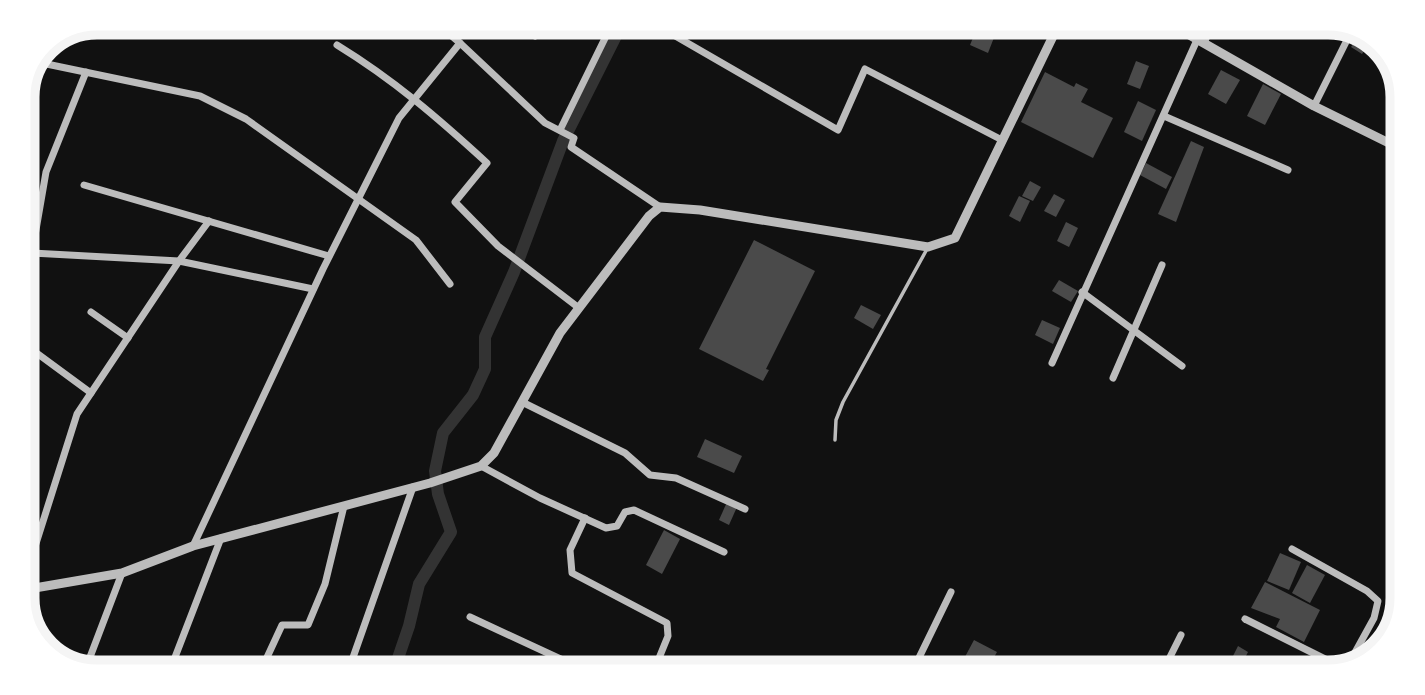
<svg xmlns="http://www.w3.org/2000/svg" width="1425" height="695" font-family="Jost,sans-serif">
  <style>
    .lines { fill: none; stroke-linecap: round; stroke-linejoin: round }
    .canal { stroke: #333; stroke-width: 12 }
    .building { fill: #4a4a4a }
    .service { stroke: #bcbcbc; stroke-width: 3.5 }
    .minor { stroke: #bcbcbc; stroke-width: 7 }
    .tertiary { stroke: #bcbcbc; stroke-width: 9 }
    .rim { fill: none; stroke: #f5f5f5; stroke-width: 9 }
  </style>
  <rect width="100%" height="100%" fill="#111"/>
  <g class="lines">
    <polyline class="canal" points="395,667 409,626 419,584 451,532 438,494 435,471 443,433 473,395 485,369 485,337 514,272 563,141 621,26"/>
  </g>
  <g class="building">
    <polygon points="977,28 995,35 988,53 970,45"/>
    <polygon points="1361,32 1372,40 1362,54 1351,47"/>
    <polygon points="1136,61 1149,66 1140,89 1127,84"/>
    <polygon points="1221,70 1240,80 1226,104 1208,94"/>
    <polygon points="1045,72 1074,87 1076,83 1088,89 1081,102 1113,118 1093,158 1021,122"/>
    <polygon points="1263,84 1281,94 1265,125 1247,116"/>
    <polygon points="1138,101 1156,110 1142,141 1124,132"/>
    <polygon points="1191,141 1204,147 1176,222 1158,214"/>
    <polygon points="1146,163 1172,177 1166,189 1140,175"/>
    <polygon points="1030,181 1041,187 1033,201 1022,196"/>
    <polygon points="1054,194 1065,200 1056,217 1044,211"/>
    <polygon points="1019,196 1030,201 1020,222 1009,216"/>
    <polygon points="1066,222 1078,228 1069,247 1057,241"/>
    <polygon points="754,240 815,271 766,369 769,370 763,381 699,349"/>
    <polygon points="1059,280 1078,291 1071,302 1052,291"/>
    <polygon points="861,305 881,315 873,329 854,318"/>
    <polygon points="1042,320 1060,328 1053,344 1035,335"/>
    <polygon points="705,439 742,456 734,473 697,457"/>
    <polygon points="727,502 737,507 729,525 719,520"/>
    <polygon points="664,530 680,539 662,574 646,565"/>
    <polygon points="1280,553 1301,562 1289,590 1267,581"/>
    <polygon points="1307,565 1325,575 1310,603 1292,593"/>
    <polygon points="1265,582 1320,610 1304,642 1276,627 1280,619 1251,608"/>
    <polygon points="974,640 997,652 987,670 972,663 969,670 959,668"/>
    <polygon points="1238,646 1248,652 1238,672 1225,672"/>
  </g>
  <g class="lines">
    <polyline class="service" points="835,440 836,420 843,402 927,249"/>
    <g class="minor">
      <polyline points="439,25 460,43"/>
      <polyline points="658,26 838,130 865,69 1002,140"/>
      <polyline points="535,36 542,25"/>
      <polyline points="1204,43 1210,29"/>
      <path d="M 337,45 C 394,80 438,118 487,163 L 455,202 L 498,246 L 579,308"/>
      <polyline points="37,62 200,96 246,119 416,240 450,284"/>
      <polyline points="1314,106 1352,30"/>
      <polyline points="1164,116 1288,170"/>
      <polyline points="560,130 611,26"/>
      <polyline points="84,185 329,256"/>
      <polyline points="32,253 46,172 86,72"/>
      <polyline points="23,277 32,253 179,261 209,221"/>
      <polyline points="1082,292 1182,366"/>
      <polyline points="91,312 128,338"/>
      <polyline points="23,343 91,393"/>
      <polyline points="1052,363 1197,40"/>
      <polyline points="1113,378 1162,265"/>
      <polyline points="522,402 625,453 650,475 676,478 745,509"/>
      <polyline points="481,466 540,498 606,528 617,526 625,512 634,510 724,552"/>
      <polyline points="585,518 570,550 572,573 667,623 668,636 655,668"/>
      <polyline points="193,546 323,269 399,118 460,43 545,123 574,138 571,147 660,207"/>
      <polyline points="1292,549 1367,591 1378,601 1374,618 1347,667"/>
      <polyline points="26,590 33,553 77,414 179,261 313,289"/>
      <polyline points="470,617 580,668"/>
      <polyline points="1245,619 1343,668"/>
      <polyline points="87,665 122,573"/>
      <polyline points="172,665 221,538"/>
      <polyline points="263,666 282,625 308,625 325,584 344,506"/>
      <polyline points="350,666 413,487"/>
      <polyline points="913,670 951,592"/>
      <polyline points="1163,671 1181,635"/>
    </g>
    <g class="tertiary">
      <polyline points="1179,29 1314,106 1401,149"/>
      <polyline points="23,590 122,573 193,546 430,483 481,466 494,453 560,333 649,216 660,207 700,210 928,247 955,238 1057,28"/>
    </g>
  </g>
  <path d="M0 0H1425V695H0ZM97 35H1328A62 62 0 0 1 1390 97V598A62 62 0 0 1 1328 660H97A62 62 0 0 1 35 598V97A62 62 0 0 1 97 35Z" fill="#fff" fill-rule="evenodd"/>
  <path class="rim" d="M97 35H1328A62 62 0 0 1 1390 97V598A62 62 0 0 1 1328 660H97A62 62 0 0 1 35 598V97A62 62 0 0 1 97 35Z"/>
</svg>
